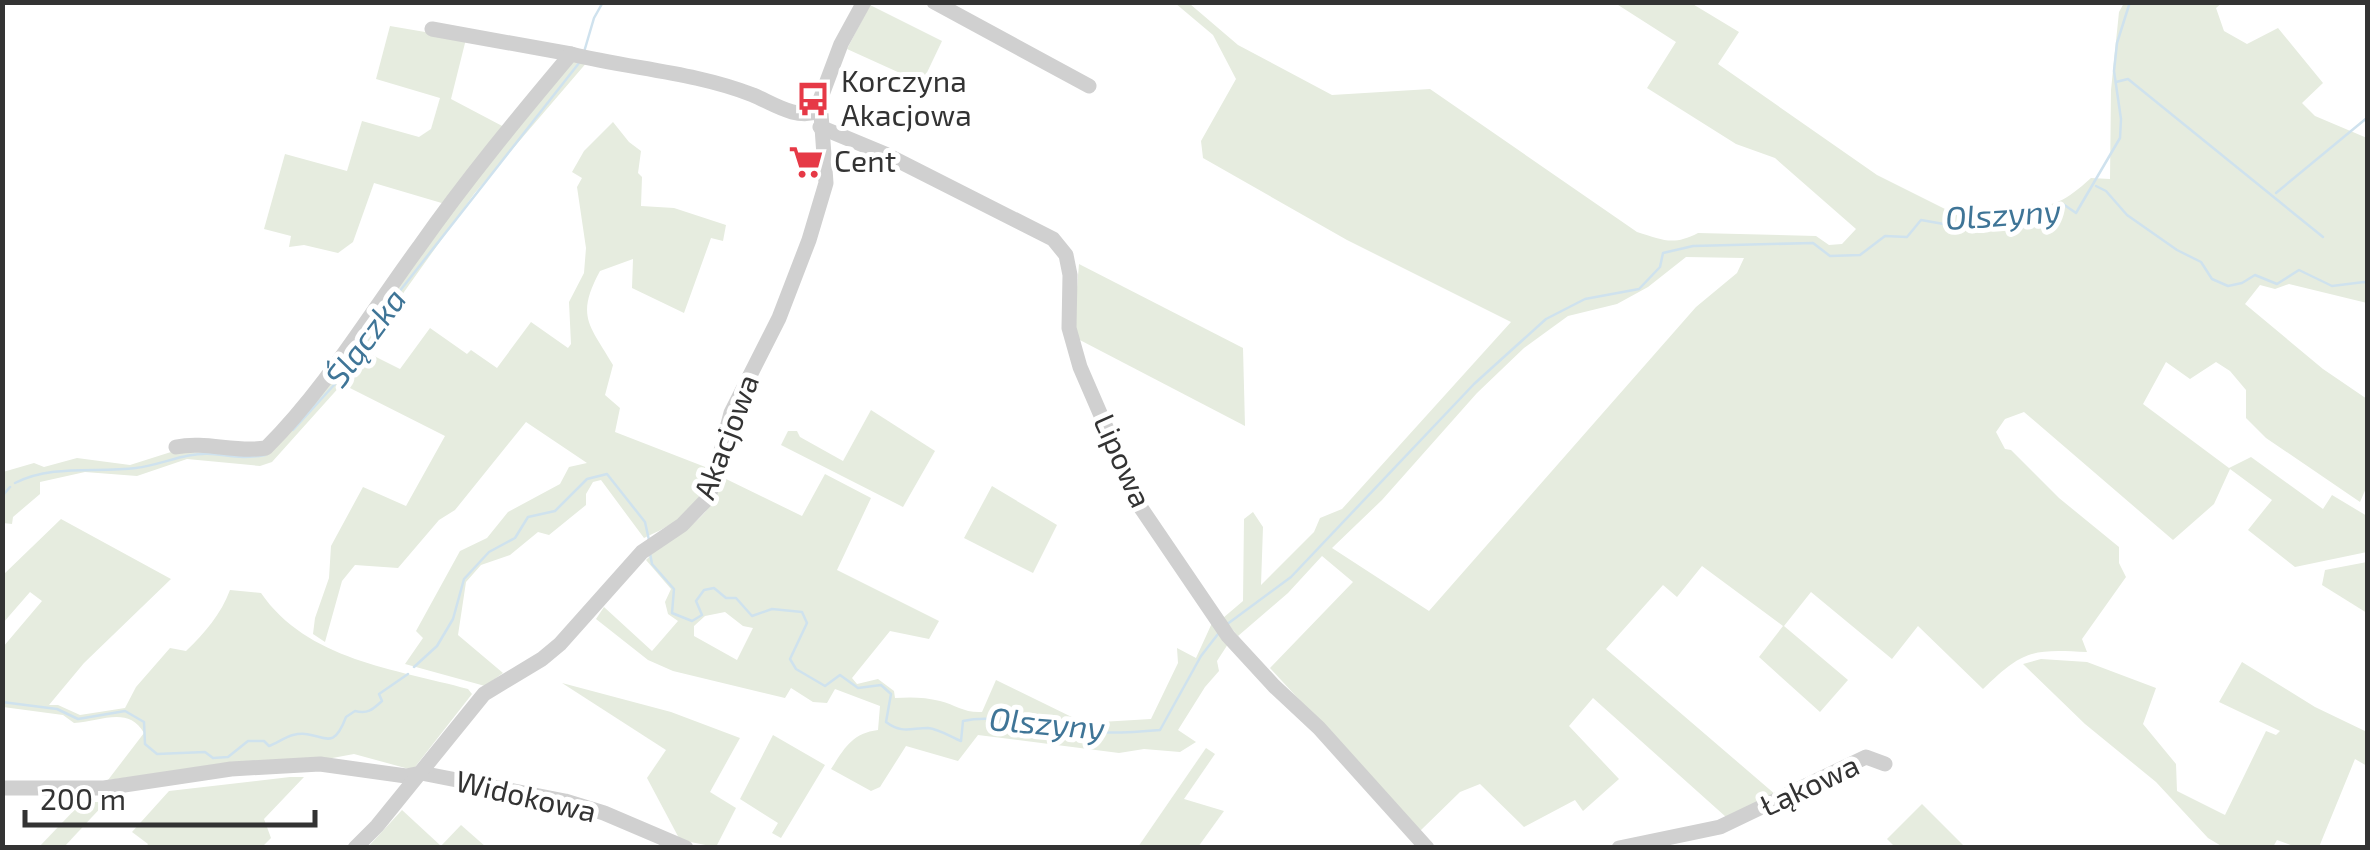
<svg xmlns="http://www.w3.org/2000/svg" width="2370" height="850" font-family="'Exo 2',sans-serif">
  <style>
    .green { fill: #e6ecdf; fill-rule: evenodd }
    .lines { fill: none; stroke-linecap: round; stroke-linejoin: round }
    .stream { stroke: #cfe2ee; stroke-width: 2.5 }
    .minor { stroke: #d0d0d0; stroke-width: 15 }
    .labels { text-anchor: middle; stroke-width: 10; stroke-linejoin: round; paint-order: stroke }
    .poi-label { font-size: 30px; fill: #333; stroke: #fff; text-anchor: start }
    .street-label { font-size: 30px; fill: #333; stroke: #fff }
    .water-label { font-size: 32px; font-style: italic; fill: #3f7597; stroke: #fff }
  </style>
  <rect width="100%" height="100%" fill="#fff"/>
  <g class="green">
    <path d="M 1175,3 L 1190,4 L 1238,45 L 1332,95 L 1430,89 L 1637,232 C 1663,240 1673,246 1698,233 L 1816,236 L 1829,245 L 1842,244 L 1856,229 L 1775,158 L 1736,144 L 1647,88 L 1676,42 L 1615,3 L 1691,3 L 1739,32 L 1718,64 L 1877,175 L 1965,219 C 1977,216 1991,211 2004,209 C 2048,205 2055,211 2091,178 L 2110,179 L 2111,90 L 2119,12 L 2124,3 L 2222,3 L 2216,8 L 2224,31 L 2247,44 L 2278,28 L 2323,83 L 2302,103 L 2315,116 L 2367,138 L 2367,303 L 2289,284 L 2275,289 L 2260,285 L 2245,304 L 2323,369 L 2367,399 L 2367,486 L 2360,502 L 2266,438 L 2246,418 L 2246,390 L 2230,371 L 2216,362 L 2190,379 L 2166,362 L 2143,404 L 2229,468 L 2251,457 L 2323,509 L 2332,495 L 2367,516 L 2367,552 L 2295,567 L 2248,530 L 2272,500 L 2230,469 L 2214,504 L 2173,540 L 2024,412 L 2005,419 L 1996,432 L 2005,449 L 2011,450 L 2059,498 L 2119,547 L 2119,563 L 2126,577 L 2082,639 L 2087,652 C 2032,649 2023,650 1983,689 L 1918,626 L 1892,659 L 1811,592 L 1784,626 L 1848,680 L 1820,712 L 1759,657 L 1783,626 L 1702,566 L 1677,597 L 1663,585 L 1606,649 L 1776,795 L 1726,817 L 1593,698 L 1569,726 L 1619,779 L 1583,811 L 1575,800 L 1524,827 L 1480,784 L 1460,792 L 1420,831 L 1270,668 L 1353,582 L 1322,556 L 1288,593 L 1238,636 L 1223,618 L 1243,601 L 1244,519 L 1253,512 L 1263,527 L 1261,585 L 1314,532 L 1320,518 L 1342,509 L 1511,322 L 1347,240 L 1203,158 L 1201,141 L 1236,79 L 1213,35 ZM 1686,257 L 1744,258 L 1737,273 L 1696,307 L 1429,611 L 1332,548 L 1382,500 L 1477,393 L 1524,348 L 1568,316 L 1617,304 L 1648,287 Z"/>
    <polygon points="870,5 942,41 922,83 847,49"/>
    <polygon points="390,26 466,39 451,99 506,128 445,204 374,183 353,242 338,253 304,245 289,247 291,236 264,229 285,154 347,171 362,121 419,137 431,129 440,98 376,79"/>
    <path d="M 569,61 L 588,61 L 474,194 L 404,292 L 400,300 L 403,308 L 393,306 L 366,352 L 400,369 L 430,328 L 467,354 L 471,350 L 497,368 L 531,322 L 568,348 L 571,344 L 569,302 L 584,273 L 586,248 L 577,187 L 582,178 L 572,172 L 584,151 L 613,122 L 629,142 L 641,151 L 638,173 L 642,177 L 641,206 L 674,208 L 726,225 L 723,241 L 711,238 L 684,313 L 632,288 L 633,259 L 600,271 C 575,317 590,325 613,365 L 605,395 L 620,408 L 615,432 L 713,470 C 694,511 685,519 644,538 L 601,480 L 593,482 L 586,494 L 586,505 L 549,535 L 538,532 L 510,555 L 481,565 L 466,582 L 458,635 L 503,673 L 485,686 L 405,664 L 423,638 L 416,631 L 460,551 L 487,538 L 508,512 L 560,484 L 569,467 L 587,463 L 526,422 L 455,510 L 439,520 L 398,568 L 355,565 L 342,581 L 325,642 L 313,634 L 315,618 L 329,578 L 331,546 L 363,487 L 406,506 L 445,436 L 342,384 L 272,462 L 260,466 L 187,459 L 137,476 L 85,472 L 40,482 L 40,494 L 13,517 L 12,524 L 3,523 L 3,472 L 34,463 L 44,467 L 77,458 L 130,465 L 171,452 L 263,453 Z"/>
    <polygon points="1079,264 1243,348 1245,426 1076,338 1074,323"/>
    <polygon points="871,410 935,451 903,507 781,445 788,431 797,431 800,437 843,461"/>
    <path d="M 825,474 L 871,498 L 837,570 L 939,621 L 929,639 L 890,631 L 852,678 L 857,684 L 878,679 L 894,691 L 895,698 C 910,697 925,697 940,701 C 956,705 964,713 982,712 L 996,680 L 1084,723 L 1151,719 L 1178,663 L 1177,648 L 1196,658 L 1212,623 L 1228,644 L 1217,661 L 1219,671 L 1205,687 L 1178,730 L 1196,742 L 1180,752 L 1144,749 L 1119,753 L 978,735 L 958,761 L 906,746 L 880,787 L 871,791 L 831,769 C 844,749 852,733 878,730 L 880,706 L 835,689 L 827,703 L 813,702 L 791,688 L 785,698 L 673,671 L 648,660 L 596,619 L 604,607 L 652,651 L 678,621 L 668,614 L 665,602 L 671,589 L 646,560 C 679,526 703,532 724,478 L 802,516 ZM 725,612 L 743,626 L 753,628 L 737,660 L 694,636 L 694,626 L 705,616 Z"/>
    <polygon points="992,486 1057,525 1033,573 964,538"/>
    <path d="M 61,519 L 171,579 L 84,663 L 49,705 L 58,705 L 80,715 L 125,708 L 136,687 L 170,648 L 186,651 C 205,633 221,614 230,590 L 261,593 C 307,660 395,669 468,689 L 472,694 L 415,767 L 409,769 L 354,754 L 327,759 L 255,761 L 108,780 L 144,733 C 128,705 100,722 74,723 L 63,715 L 3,707 L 3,647 L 42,601 L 30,592 L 3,623 L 3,575 Z"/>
    <polygon points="2367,562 2368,562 2367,613 2322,585 2325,570"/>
    <polygon points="2041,659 2087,662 2156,688 2143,724 2176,764 2177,791 2225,815 2266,731 2276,735 2280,731 2219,702 2242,662 2315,707 2367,732 2367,766 2355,759 2319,847 2296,847 2277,840 2273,847 2223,847 2208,838 2156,782 2085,724 2023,664"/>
    <polygon points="562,683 671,712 740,738 710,792 736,808 716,847 680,840 647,778 666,750"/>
    <polygon points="773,735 825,765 781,838 772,833 778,823 740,799"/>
    <polygon points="1206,748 1215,754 1184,799 1224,811 1198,847 1138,847"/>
    <polygon points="290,777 304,777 264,819 271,838 262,847 146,847 148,844 132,832 169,791"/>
    <polygon points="82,802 106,802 64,847 39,847"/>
    <polygon points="1922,804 1965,847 1895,847 1887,839"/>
    <polygon points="402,810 441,846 461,825 486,847 367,848"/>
  </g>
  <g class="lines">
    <g class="stream">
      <polyline points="584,52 594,18 603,2"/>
      <polyline points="2116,82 2128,79 2323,237"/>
      <polyline points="2096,186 2106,191 2127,215 2177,250 2201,262 2212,279 2228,286 2242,283 2255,275 2277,284 2299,270 2332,286 2364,282 2368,284"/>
      <polyline points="2276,193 2368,117"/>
      <polyline points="293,430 355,362 377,320 579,63"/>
      <path d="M 15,483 C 52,464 96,473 136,468 C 162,465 185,452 212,454 C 233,456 243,459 265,455"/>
      <polyline points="2,510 4,494 10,487"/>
      <path d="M 650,553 L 652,564 L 674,589 L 672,613 L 692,621 L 702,615 L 696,601 L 704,590 L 714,588 L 726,598 L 736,598 L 752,616 L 772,609 L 802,612 L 807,623 L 790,659 L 796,669 L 825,686 L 840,675 L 858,688 L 881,685 L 891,694 L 886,722 C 902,734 911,728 928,728 C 939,729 951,737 961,741 L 963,721 C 996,714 1031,726 1065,730 C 1097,734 1128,733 1160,730 L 1201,656 L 1218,634"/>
      <polyline points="1226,625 1291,577 1474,384 1546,319 1585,299 1639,289 1660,267 1663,253 1693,246 1813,243 1830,256 1860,255 1885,236 1907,237 1921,220 1955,226 1994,223 2018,212 2046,215 2063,204 2076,213 2120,138 2121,119 2114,71 2117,43 2130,2"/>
      <polyline points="414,667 437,646 453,619 464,579 489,552 515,538 528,517 555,511 587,479 607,474 645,522 649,540"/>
      <path d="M 2,702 L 57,709 L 78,719 L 125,711 L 144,722 L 145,744 L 157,754 L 205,752 L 213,758 L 228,757 L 248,741 L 264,741 L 269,746 C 277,743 285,737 293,735 C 322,728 331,757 346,717 L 355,711 C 368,714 372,710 382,701 L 379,694 L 408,674"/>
    </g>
    <g class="minor">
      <polyline points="934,2 1089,86"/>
      <polyline points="432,29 571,54"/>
      <polyline points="820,127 885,154 1053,239 1066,255 1070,275 1069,328 1080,367 1141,508 1228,636 1274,686 1319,728 1427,848"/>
      <path d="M 176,447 C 206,441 236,453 266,448 C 326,388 369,315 419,247 C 466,180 518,117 571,54 C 632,69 694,72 753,95 C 774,104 796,120 819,111"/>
      <polyline points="2,788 104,788 231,769 320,764 406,776 421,773 565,801 604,813 686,848"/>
      <polyline points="355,848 377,826 484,694 542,659 560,644 642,552 682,525 709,497 731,413 779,318 809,240 826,183 820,100 841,44 864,2"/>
      <polyline points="1619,848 1720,827 1866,757 1885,764"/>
    </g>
  </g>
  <defs>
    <g id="bus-bare" transform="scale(2.7)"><path d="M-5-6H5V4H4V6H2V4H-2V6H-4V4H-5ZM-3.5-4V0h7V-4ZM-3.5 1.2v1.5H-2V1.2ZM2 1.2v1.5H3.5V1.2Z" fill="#e63946" stroke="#fff" stroke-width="2.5" paint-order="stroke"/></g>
    <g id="supermarket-bare" transform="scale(2.7)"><path d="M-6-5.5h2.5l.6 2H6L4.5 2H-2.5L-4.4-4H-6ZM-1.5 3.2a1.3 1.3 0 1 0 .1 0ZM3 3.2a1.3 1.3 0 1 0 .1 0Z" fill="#e63946" stroke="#fff" stroke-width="2.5" paint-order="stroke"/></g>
  </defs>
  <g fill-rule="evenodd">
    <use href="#bus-bare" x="813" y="99"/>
    <use href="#supermarket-bare" x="806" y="162"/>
  </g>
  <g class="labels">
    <g class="poi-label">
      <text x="841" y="92">Korczyna<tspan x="841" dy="34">Akacjowa</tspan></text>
      <text x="834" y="172">Cent</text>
    </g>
    <g class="street-label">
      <text transform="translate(727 437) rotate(-69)" y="10">Akacjowa</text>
      <text transform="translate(1122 461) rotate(66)" y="10">Lipowa</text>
      <text transform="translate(1810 786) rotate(-25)" y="10">Łąkowa</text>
      <text transform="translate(526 797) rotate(13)" y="10">Widokowa</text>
    </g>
    <g class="water-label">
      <text transform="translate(2003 215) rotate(-4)" y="11">Olszyny</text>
      <text transform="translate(366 338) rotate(-54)" y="11">Ślączka</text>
      <text transform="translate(1047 724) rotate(5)" y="11">Olszyny</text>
    </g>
  </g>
  <rect width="2370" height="850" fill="none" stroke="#333333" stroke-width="10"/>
  <path d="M25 810v15h290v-15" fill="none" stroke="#333333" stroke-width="5"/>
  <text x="40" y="810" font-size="30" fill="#333333" stroke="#ffffff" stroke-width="8" paint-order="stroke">200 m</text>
</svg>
